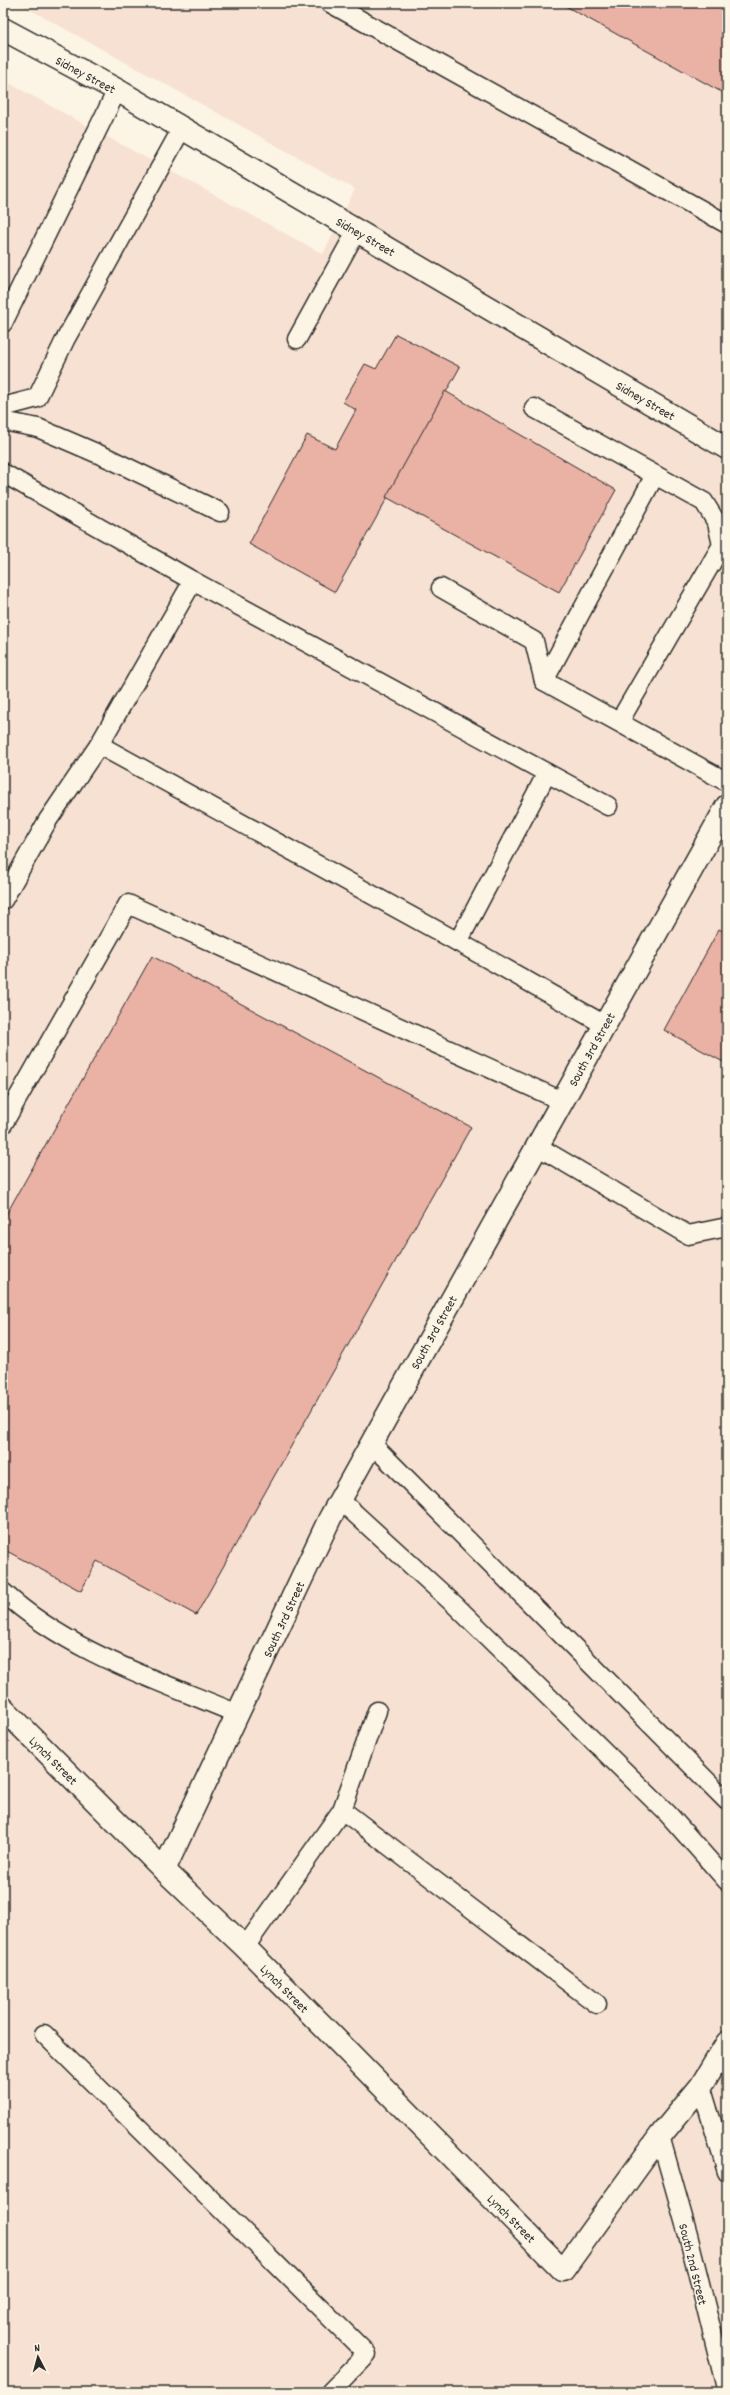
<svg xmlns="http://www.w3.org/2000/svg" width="730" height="2395" font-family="Dekko,sans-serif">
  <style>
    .built { fill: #f7e1d2 }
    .building { fill: #eab1a5; stroke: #2b2b2b }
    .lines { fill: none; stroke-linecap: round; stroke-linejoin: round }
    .service-casing { stroke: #2b2b2b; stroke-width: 21 }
    .minor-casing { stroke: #2b2b2b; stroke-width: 25 }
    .service { stroke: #fcf5e5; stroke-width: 18 }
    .minor { stroke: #fcf5e5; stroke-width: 22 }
    .labels { text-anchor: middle; stroke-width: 3; stroke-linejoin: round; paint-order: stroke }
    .street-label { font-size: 13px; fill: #2b2b2b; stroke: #fcf5e5 }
  </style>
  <rect width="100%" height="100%" fill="#fcf5e5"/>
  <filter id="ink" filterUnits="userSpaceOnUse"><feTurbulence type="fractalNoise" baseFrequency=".025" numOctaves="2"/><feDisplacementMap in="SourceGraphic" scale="8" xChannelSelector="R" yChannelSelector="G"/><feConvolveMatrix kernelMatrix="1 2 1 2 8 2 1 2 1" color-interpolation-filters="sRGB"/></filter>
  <g filter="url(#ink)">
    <polygon class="built" points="18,3 727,3 727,2392 3,2392 3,80 323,254 355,189"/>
    <g class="building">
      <polygon points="560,3 727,3 727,95"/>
      <polygon points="396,334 460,367 335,592 249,544 307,435 335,449 356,410 343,402 365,364 376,369"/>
      <polygon points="445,391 616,490 559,592 386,497"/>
      <polygon points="719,929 727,933 727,1064 664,1030"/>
      <polygon points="152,956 471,1127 196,1615 97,1561 81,1591 3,1549 3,1220"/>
    </g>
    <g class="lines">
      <g class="service-casing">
        <g id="service">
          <polyline points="330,3 727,224"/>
          <polyline points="3,323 117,90"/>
          <polyline points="297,339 357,230"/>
          <polyline points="3,407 37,398 65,340 182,128"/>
          <polyline points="534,408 704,502 717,523 722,545 619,722"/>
          <polyline points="3,421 38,428 110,459 220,512"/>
          <polyline points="3,473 193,581"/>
          <polyline points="441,588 534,641 544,681 727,782"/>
          <polyline points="544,681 655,475"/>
          <polyline points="99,745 193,581 547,773 458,942"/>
          <polyline points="547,773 608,806"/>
          <polyline points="3,900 48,820 99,745 458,942 605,1025"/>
          <polyline points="3,1124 128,904 562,1101"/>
          <polyline points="537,1146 688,1235 727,1227"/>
          <polyline points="371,1443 727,1801"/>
          <polyline points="340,1500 455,1605 668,1814 727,1881"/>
          <path d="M 3,1592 C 68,1652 157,1680 238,1714"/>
          <polyline points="342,1810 377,1711"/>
          <polyline points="245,1947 342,1810 597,2004"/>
          <polyline points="44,2034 367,2354 330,2392"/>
          <polyline points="701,2086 727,2172"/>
          <polyline points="660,2136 688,2235 727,2392"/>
        </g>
      </g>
      <g class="minor-casing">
        <g id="minor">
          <polyline points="3,29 117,90 727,448"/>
          <polyline points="3,1708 164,1870 245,1947 563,2270 660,2136 701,2086 727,2043"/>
          <polyline points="164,1870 330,1518 727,806"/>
        </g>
      </g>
      <use href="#service" class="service"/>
      <use href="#minor" class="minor"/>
    </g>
  </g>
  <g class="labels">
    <g class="street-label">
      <text transform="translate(86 74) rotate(28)" y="5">Sidney Street</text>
      <text transform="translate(366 236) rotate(30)" y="5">Sidney Street</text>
      <text transform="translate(646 400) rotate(30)" y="5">Sidney Street</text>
      <text transform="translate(591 1049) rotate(-61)" y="5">South 3rd Street</text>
      <text transform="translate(433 1332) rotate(-61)" y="5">South 3rd Street</text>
      <text transform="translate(283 1619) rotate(-65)" y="5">South 3rd Street</text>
      <text transform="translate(54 1760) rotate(45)" y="5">Lynch Street</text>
      <text transform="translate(285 1988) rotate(45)" y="5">Lynch Street</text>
      <text transform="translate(512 2218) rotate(45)" y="5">Lynch Street</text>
      <text transform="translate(694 2264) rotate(76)" y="5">South 2nd Street</text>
    </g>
  </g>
  <rect width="730" height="2395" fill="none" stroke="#fcf5e5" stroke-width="16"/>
  <rect x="8" y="8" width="714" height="2379" fill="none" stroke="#2b2b2b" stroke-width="1.5" filter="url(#ink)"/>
  <g transform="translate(38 2357) rotate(354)" stroke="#fcf5e5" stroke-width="3" paint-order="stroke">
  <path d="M0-3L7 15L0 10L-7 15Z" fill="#2b2b2b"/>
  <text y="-6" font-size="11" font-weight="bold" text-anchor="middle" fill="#2b2b2b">N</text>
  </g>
</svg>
